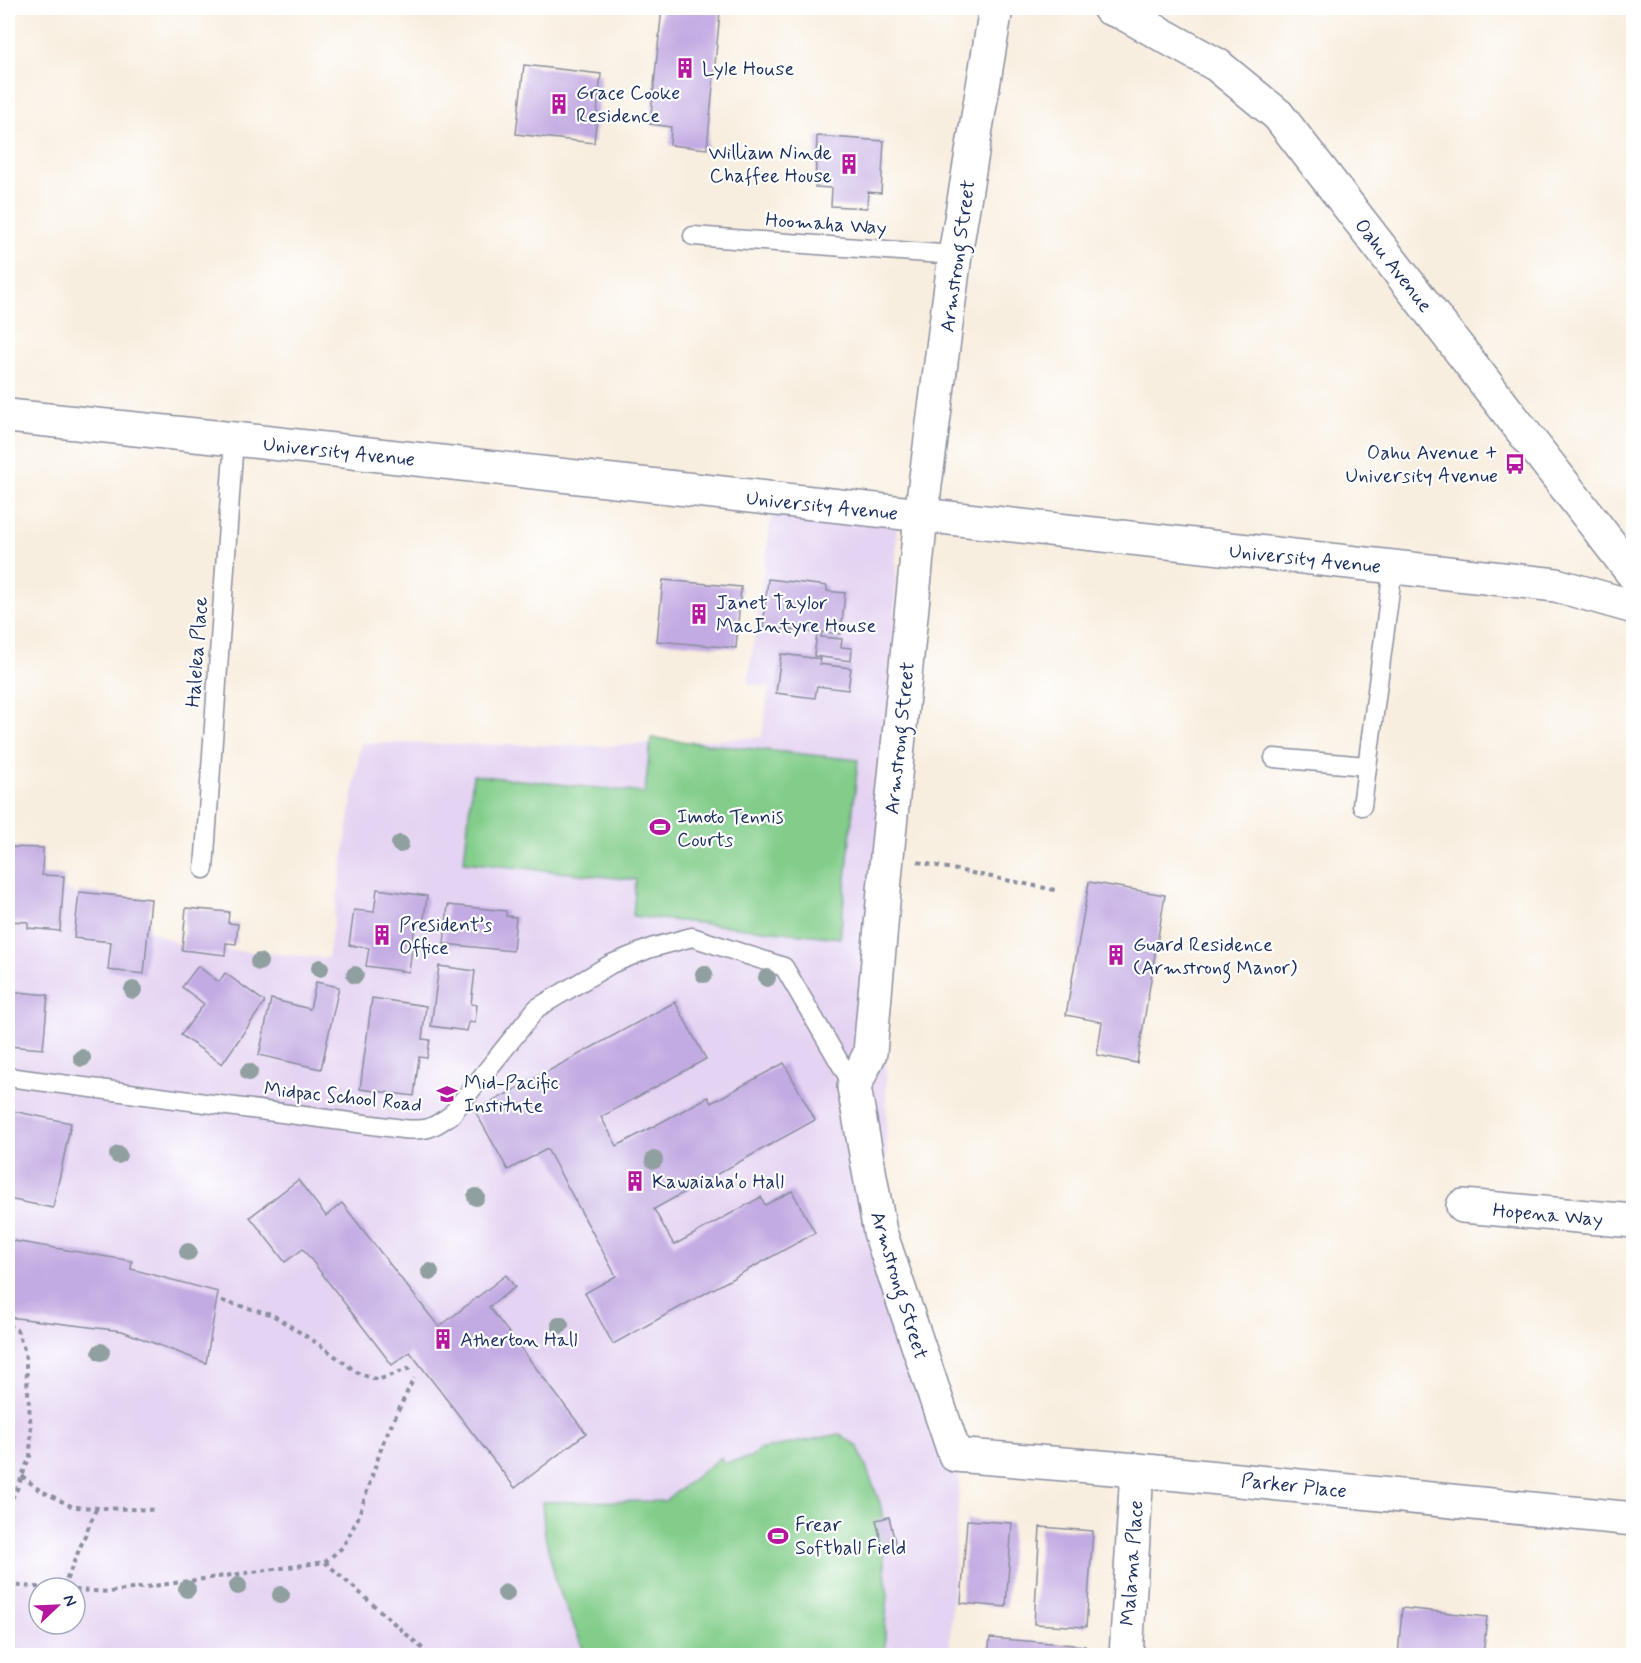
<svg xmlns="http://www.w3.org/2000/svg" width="1641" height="1663" font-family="Mynerve,sans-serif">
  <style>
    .built { fill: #e4d3f2; fill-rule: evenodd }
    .green { fill: #82cd8a; stroke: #4e7e74; stroke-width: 1.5 }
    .building { fill: #c2aae2 }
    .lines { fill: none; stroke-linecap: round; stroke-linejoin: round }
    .service-casing { stroke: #8a8e9e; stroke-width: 21 }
    .minor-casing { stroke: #8a8e9e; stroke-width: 36 }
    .tertiary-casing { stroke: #8a8e9e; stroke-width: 36 }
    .secondary-casing { stroke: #8a8e9e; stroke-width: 36 }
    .path { stroke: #8a8e9e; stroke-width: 4; stroke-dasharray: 4.5 4.5; stroke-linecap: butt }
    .service { stroke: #fff; stroke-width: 18 }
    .minor { stroke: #fff; stroke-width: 33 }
    .tertiary { stroke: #fff; stroke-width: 33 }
    .secondary { stroke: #fff; stroke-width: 33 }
    .tree { fill: #909f9f }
    .labels { text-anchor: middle; stroke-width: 4.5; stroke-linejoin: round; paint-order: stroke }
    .poi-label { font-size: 20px; fill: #1b2f5e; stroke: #fff; text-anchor: start }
    .street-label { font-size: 20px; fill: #1b2f5e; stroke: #fff }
  </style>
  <rect width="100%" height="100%" fill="#fff"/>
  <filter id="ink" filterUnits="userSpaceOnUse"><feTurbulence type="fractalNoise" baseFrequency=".0167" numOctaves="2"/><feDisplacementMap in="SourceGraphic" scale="12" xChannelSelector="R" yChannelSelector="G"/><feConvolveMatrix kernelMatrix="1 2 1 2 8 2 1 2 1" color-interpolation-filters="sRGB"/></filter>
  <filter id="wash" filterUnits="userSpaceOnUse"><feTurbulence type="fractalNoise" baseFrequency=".008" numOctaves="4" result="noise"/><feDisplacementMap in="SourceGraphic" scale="24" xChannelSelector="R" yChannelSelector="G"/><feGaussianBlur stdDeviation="1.35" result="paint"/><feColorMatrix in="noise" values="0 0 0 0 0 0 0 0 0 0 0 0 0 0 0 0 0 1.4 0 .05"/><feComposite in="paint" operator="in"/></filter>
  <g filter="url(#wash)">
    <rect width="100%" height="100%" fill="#f8eedf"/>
    <path class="built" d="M 772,512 L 897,512 L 886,1033 L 887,1232 L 961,1456 L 949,1655 L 8,1655 L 8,861 L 184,947 L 328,958 L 361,743 L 606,746 L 762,737 L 769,687 L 748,684 ZM 39,1588 L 75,1588 L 75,1624 L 39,1624 Z"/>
    <g class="green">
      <polygon points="651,738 858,760 840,938 633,916 636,880 464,862 473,775 645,793"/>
      <polygon points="840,1434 858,1447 880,1503 884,1526 882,1548 888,1596 885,1626 885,1655 592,1655 583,1648 557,1585 545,1536 542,1502 665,1501 721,1457 723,1463 751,1458 758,1450"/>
    </g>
    <g id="blocks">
      <g class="building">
        <polygon points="662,8 720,12 707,149 670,145 671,127 650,124"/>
        <polygon points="524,65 601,74 594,143 516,134"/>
        <polygon points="817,136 884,141 881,193 868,192 867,208 831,206 832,188 815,187"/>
        <polygon points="768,579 827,586 827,591 845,593 841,634 822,632 821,637 842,639 841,647 852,648 851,661 814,656 817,633 763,627"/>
        <polygon points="663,580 741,587 736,648 657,641"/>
        <polygon points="781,654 820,659 819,664 851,668 848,690 817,686 815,698 776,693"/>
        <polygon points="8,847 43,848 42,875 64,876 60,931 28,928 28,922 8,921 9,888 8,888"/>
        <polygon points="1089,882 1165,895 1137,1063 1097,1055 1102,1022 1066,1015"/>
        <polygon points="377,889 427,896 423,926 415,925 409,972 366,966 369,948 349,945 354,910 374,912"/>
        <polygon points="79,892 151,899 144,974 108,970 111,942 74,938"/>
        <polygon points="448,905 506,911 506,916 516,917 513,951 444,944"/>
        <polygon points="186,908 229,912 228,923 238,924 236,944 226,943 225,955 182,950"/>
        <polygon points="198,966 219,982 225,973 265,1002 222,1064 181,1035 204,1004 182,987"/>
        <polygon points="439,966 475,971 471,1004 477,1005 475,1023 469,1022 467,1031 431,1026"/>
        <polygon points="316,982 339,987 321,1069 259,1055 271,999 310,1009"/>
        <polygon points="8,991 48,995 43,1049 8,1046"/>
        <polygon points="372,998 426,1006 422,1039 430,1040 427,1058 419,1057 414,1096 360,1089"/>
        <polygon points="675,1002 706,1059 601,1117 617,1146 708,1097 711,1103 784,1063 815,1120 654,1209 674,1245 761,1197 765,1205 792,1191 815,1233 613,1344 585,1293 616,1276 547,1149 508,1170 475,1111"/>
        <polygon points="8,1110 71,1123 53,1208 8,1199"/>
        <polygon points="298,1180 326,1216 342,1203 439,1327 506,1275 515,1287 489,1307 586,1433 515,1488 410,1352 392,1365 303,1249 285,1262 250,1217"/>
        <polygon points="8,1240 132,1261 131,1269 218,1292 206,1363 122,1331 8,1317"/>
        <polygon points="889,1517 896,1546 883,1549 876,1520"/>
        <polygon points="967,1520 1012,1523 1006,1607 961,1603"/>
        <polygon points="1040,1527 1093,1531 1086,1627 1034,1624"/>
        <polygon points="1402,1608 1487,1617 1483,1656 1398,1656"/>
        <polygon points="990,1638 1085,1646 1084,1656 988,1656"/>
      </g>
    </g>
  </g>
  <g filter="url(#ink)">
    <use href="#blocks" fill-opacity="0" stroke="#8a8e9e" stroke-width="1.5"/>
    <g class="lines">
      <g class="service-casing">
        <g id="service">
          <polyline points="693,236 955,255"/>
          <polyline points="1274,758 1367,766"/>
          <polyline points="1362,806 1393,568"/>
          <polyline points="204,869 234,439"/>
          <path d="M 8,1077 L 403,1129 C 427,1131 431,1129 451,1115 L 537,1008 L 611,964 L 651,948 L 692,937 L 784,967 L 854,1087"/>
        </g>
      </g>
      <g class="minor-casing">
        <g id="minor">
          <polyline points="996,8 955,255 921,516 887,856 870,1053 854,1087 880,1232 955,1455 1137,1470 1634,1519"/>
          <polyline points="1463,1206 1634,1221"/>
          <polyline points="1126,1656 1137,1470"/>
        </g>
      </g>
      <g class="tertiary-casing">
        <polyline id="tertiary" points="1109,8 1123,13 1217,65 1278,115 1634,575"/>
      </g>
      <g class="secondary-casing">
        <polyline id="secondary" points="8,416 234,439 1556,585 1634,607"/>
      </g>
      <g class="path">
        <polyline points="918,862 1055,890"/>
        <polyline points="222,1301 271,1314 320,1345 358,1373 378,1380 413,1367"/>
        <polyline points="8,1325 17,1330 25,1352 31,1431 30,1456 15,1494 8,1502"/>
        <polyline points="22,1476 38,1489 73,1507 157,1510"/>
        <polyline points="325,1562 431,1656"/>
        <polyline points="8,1585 50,1588"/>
        <polyline points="63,1588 97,1507"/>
        <polyline points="75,1590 110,1592 325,1562 343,1547 358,1518 384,1440 414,1378"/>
      </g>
      <use href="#service" class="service"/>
      <use href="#minor" class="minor"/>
      <use href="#tertiary" class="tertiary"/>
      <use href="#secondary" class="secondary"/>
    </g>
    <g class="tree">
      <circle cx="400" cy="844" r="9"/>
      <circle cx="259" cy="962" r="9"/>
      <circle cx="320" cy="968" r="9"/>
      <circle cx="704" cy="974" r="9"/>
      <circle cx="355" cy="975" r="9"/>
      <circle cx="767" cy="978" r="9"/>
      <circle cx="133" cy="990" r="9"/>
      <circle cx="82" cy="1058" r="9"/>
      <circle cx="249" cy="1072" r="9"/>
      <circle cx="118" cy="1155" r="9"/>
      <circle cx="654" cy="1160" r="9"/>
      <circle cx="476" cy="1197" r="9"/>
      <circle cx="188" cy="1252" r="9"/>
      <circle cx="430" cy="1272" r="9"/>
      <circle cx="560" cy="1325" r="9"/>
      <circle cx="101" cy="1352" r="9"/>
      <circle cx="238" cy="1586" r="9"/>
      <circle cx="187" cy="1589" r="9"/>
      <circle cx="506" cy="1593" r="9"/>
      <circle cx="281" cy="1595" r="9"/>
    </g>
  </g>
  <defs>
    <g id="building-bare" transform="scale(1.62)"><path d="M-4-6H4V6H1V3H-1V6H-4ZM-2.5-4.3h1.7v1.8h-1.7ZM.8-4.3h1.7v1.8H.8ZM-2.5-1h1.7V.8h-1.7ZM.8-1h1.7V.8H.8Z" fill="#b5179e" stroke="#fff" stroke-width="2.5" paint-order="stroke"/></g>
    <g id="bus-bare" transform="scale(1.62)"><path d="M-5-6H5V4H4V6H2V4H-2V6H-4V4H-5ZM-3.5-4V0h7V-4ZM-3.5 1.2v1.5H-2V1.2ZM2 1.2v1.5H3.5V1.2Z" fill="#b5179e" stroke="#fff" stroke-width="2.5" paint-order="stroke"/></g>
    <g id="stadium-bare" transform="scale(1.62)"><path d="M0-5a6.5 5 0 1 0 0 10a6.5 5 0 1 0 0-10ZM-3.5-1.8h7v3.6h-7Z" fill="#b5179e" stroke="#fff" stroke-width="2.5" paint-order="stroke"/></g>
    <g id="school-bare" transform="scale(1.62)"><path d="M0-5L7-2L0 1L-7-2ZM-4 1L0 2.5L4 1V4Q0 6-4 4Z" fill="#b5179e" stroke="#fff" stroke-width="2.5" paint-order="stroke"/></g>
  </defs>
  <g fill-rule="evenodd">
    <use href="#building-bare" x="685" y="68"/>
    <use href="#building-bare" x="559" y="104"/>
    <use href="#building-bare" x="849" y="164"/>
    <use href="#bus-bare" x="1515" y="464"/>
    <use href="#building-bare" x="699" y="614"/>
    <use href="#stadium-bare" x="660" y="827"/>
    <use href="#building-bare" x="382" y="935"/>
    <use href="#building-bare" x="1116" y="955"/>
    <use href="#school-bare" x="447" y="1094"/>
    <use href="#building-bare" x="635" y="1181"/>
    <use href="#building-bare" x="443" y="1339"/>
    <use href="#stadium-bare" x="778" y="1536"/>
  </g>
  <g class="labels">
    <g class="poi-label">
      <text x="702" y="75">Lyle House</text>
      <text x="576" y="99">Grace Cooke<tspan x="576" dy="23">Residence</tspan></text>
      <text x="832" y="159" text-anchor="end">William Ninde<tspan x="832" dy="23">Chaffee House</tspan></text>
      <text x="1498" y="459" text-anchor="end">Oahu Avenue +<tspan x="1498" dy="23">University Avenue</tspan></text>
      <text x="716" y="609">Janet Taylor<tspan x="716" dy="23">MacIntyre House</tspan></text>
      <text x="677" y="823">Imoto Tennis<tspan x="677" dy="23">Courts</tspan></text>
      <text x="399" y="931">President’s<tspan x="399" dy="23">Office</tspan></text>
      <text x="1133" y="951">Guard Residence<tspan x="1133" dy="23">(Armstrong Manor)</tspan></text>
      <text x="464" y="1089">Mid-Pacific<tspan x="464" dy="23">Institute</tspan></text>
      <text x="652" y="1188">Kawaiahaʻo Hall</text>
      <text x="460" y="1346">Atherton Hall</text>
      <text x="795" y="1531">Frear<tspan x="795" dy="23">Softball Field</tspan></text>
    </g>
    <g class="street-label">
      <text transform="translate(826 223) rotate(4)" y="7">Hoomaha Way</text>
      <text transform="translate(957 256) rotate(-82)" y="7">Armstrong Street</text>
      <text transform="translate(1394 265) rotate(52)" y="7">Oahu Avenue</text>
      <text transform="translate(339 451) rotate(6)" y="7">University Avenue</text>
      <text transform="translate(822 505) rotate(6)" y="7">University Avenue</text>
      <text transform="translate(1305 558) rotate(6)" y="7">University Avenue</text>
      <text transform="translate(196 652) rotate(-86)" y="7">Halelea Place</text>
      <text transform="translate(899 738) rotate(-84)" y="7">Armstrong Street</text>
      <text transform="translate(343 1096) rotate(6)" y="7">Midpac School Road</text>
      <text transform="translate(1548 1214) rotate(5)" y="7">Hopena Way</text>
      <text transform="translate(900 1285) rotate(73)" y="7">Armstrong Street</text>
      <text transform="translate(1294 1485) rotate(6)" y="7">Parker Place</text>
      <text transform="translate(1131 1563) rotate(-86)" y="7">Malama Place</text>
    </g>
  </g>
  <rect width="1641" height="1663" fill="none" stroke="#fff" stroke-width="30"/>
  <g transform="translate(57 1606) rotate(67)"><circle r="28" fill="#ffffff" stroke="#a4acbf" stroke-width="1.5"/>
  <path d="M0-4.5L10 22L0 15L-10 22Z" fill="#b5179e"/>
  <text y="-9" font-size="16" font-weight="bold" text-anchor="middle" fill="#1b2f5e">N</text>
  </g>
</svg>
